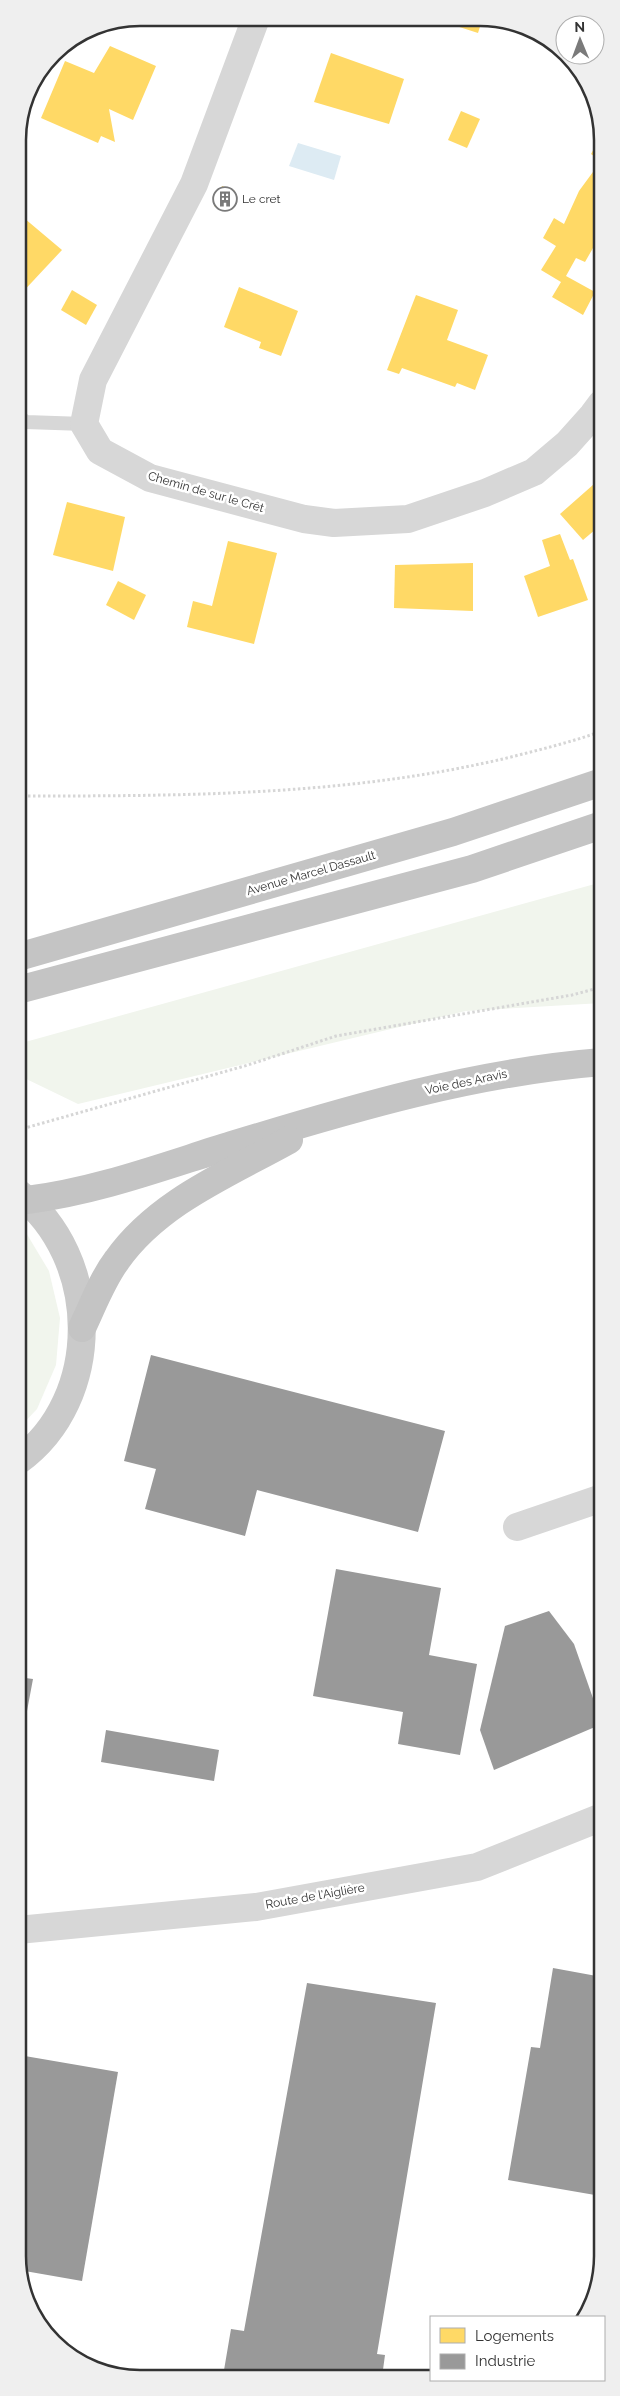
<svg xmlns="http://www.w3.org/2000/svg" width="620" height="2396" font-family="Raleway,sans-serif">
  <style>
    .green { fill: #f1f5ed }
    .water { fill: #ddebf3 }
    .homes { fill: #ffd966 }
    .industry { fill: #999 }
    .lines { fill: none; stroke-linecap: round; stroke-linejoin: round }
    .path { stroke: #d6d6d6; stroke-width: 3; stroke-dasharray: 2.5 2.5; stroke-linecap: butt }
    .lane { stroke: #d7d7d7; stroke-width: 14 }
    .street { stroke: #d7d7d7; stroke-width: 28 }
    .primary { stroke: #cacaca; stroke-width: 28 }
    .highway { stroke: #c4c4c4; stroke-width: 28 }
    .labels { text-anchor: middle; stroke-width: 5; stroke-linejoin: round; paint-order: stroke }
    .poi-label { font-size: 12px; fill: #333; stroke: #fff; text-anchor: start }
    .street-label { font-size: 12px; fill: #333; stroke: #fff }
    .rim { fill: none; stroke: #333; stroke-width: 2.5 }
  </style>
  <rect width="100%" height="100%" fill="#fff"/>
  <g class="green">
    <polygon points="602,882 602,1003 466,1011 78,1104 18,1075 18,1044"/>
    <polygon points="18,1225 25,1231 49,1271 60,1318 56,1365 37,1409 18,1429"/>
  </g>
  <polygon class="water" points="298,143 341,156 334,180 289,166"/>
  <g class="homes">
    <polygon points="451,20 482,20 478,33 450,24"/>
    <polygon points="110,46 156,66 133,120 109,109 115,142 101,136 98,143 41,118 65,61 94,73"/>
    <polygon points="331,53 404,79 389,124 314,102"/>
    <polygon points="461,111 480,119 467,148 448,140"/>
    <polygon points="601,136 601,234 585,262 576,258 566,276 595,292 583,315 552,297 561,282 541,270 556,246 543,238 554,218 564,224 579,191 601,161 591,154"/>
    <polygon points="222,186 235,191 227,211 214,206"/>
    <polygon points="24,218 62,250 18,297 18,226"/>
    <polygon points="601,270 601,287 594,283"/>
    <polygon points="239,287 298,311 281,356 259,348 261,342 224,327"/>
    <polygon points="72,290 97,305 86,325 61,310"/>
    <polygon points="416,295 458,310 447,340 488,355 475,390 457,383 455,387 402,368 399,374 387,370"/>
    <polygon points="602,477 602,534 596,529 583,540 560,514"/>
    <polygon points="67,502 125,517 113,571 53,555"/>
    <polygon points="560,534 570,560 573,559 588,600 538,617 524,576 550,566 542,540"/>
    <polygon points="228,541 277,553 254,644 187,627 193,601 212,606"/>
    <polygon points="473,563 473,611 394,608 395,565"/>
    <polygon points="118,581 146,595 134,620 106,605"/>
  </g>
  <g class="industry">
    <polygon points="151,1355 445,1431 418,1532 257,1490 245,1536 145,1509 156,1469 124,1461"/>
    <polygon points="336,1569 441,1588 429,1655 477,1664 460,1755 398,1744 403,1712 313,1696"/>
    <polygon points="549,1611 574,1644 602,1724 494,1770 480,1730 505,1626"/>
    <polygon points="602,1625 602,1653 593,1629"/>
    <polygon points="18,1677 33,1679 19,1754 18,1754"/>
    <polygon points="106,1730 219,1750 214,1781 101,1762"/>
    <polygon points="553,1968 602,1977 602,2152 595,2195 508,2180 531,2047 540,2048"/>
    <polygon points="307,1983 436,2003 377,2354 385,2355 382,2377 223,2376 231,2329 244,2331"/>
    <polygon points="19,2055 118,2072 82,2281 19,2270"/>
  </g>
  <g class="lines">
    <g class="path">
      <path d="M 18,796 C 183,796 350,796 511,757 C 542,749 572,742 602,731"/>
      <polyline points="18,1130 248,1065 336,1036 572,995 602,987"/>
    </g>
    <polyline class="lane" points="18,416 26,422 84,424"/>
    <g class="street">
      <polyline points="256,18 194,184 93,380 84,424 100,451 150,478 304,519 334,523 408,519 485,493 534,472 567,444 593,415 602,403"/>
      <polyline points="517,1527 602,1498"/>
      <polyline points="18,1930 256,1907 477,1867 602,1817"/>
    </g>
    <path class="primary" d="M 18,1193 C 102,1257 104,1399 18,1461"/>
    <g class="highway">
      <polyline points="18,957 453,832 602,782"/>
      <polyline points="18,990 472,869 602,825"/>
      <path d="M 27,1200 C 98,1191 164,1166 232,1145 C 353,1108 475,1072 602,1062"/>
      <path d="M 82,1328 C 93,1305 102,1280 117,1260 C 158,1202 228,1174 289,1140"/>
    </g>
  </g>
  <defs>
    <g id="building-ring" transform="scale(1.25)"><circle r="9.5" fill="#fff" stroke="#7a7a7a" stroke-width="1.5"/><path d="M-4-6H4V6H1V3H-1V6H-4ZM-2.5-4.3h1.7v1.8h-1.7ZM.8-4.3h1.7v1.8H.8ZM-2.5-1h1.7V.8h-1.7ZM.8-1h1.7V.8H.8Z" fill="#7a7a7a"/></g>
  </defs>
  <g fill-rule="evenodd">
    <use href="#building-ring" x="225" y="199"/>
  </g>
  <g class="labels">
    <g class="poi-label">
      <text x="242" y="203">Le cret</text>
    </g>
    <g class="street-label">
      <text transform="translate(206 492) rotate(16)" y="4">Chemin de sur le Crêt</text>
      <text transform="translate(311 873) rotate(-16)" y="4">Avenue Marcel Dassault</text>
      <text transform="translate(466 1082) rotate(-12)" y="4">Voie des Aravis</text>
      <text transform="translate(315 1896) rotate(-10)" y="4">Route de l'Aiglière</text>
    </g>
  </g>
  <path d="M0 0H620V2396H0ZM140 26H480A114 114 0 0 1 594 140V2256A114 114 0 0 1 480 2370H140A114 114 0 0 1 26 2256V140A114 114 0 0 1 140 26Z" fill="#efefef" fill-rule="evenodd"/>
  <path class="rim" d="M140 26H480A114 114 0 0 1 594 140V2256A114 114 0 0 1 480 2370H140A114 114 0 0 1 26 2256V140A114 114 0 0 1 140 26Z"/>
  <rect x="430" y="2316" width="175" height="65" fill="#ffffff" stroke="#adadad"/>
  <rect x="440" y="2328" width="25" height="15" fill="#ffd966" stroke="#adadad"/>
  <text x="475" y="2341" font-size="15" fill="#333333">Logements</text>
  <rect x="440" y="2354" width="25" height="15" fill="#999999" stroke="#adadad"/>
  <text x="475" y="2366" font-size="15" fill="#333333">Industrie</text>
  <g transform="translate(580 40) rotate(359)"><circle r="24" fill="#ffffff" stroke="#adadad"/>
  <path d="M0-4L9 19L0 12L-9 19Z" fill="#7a7a7a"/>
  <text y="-8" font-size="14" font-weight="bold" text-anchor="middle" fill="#333333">N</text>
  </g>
</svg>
